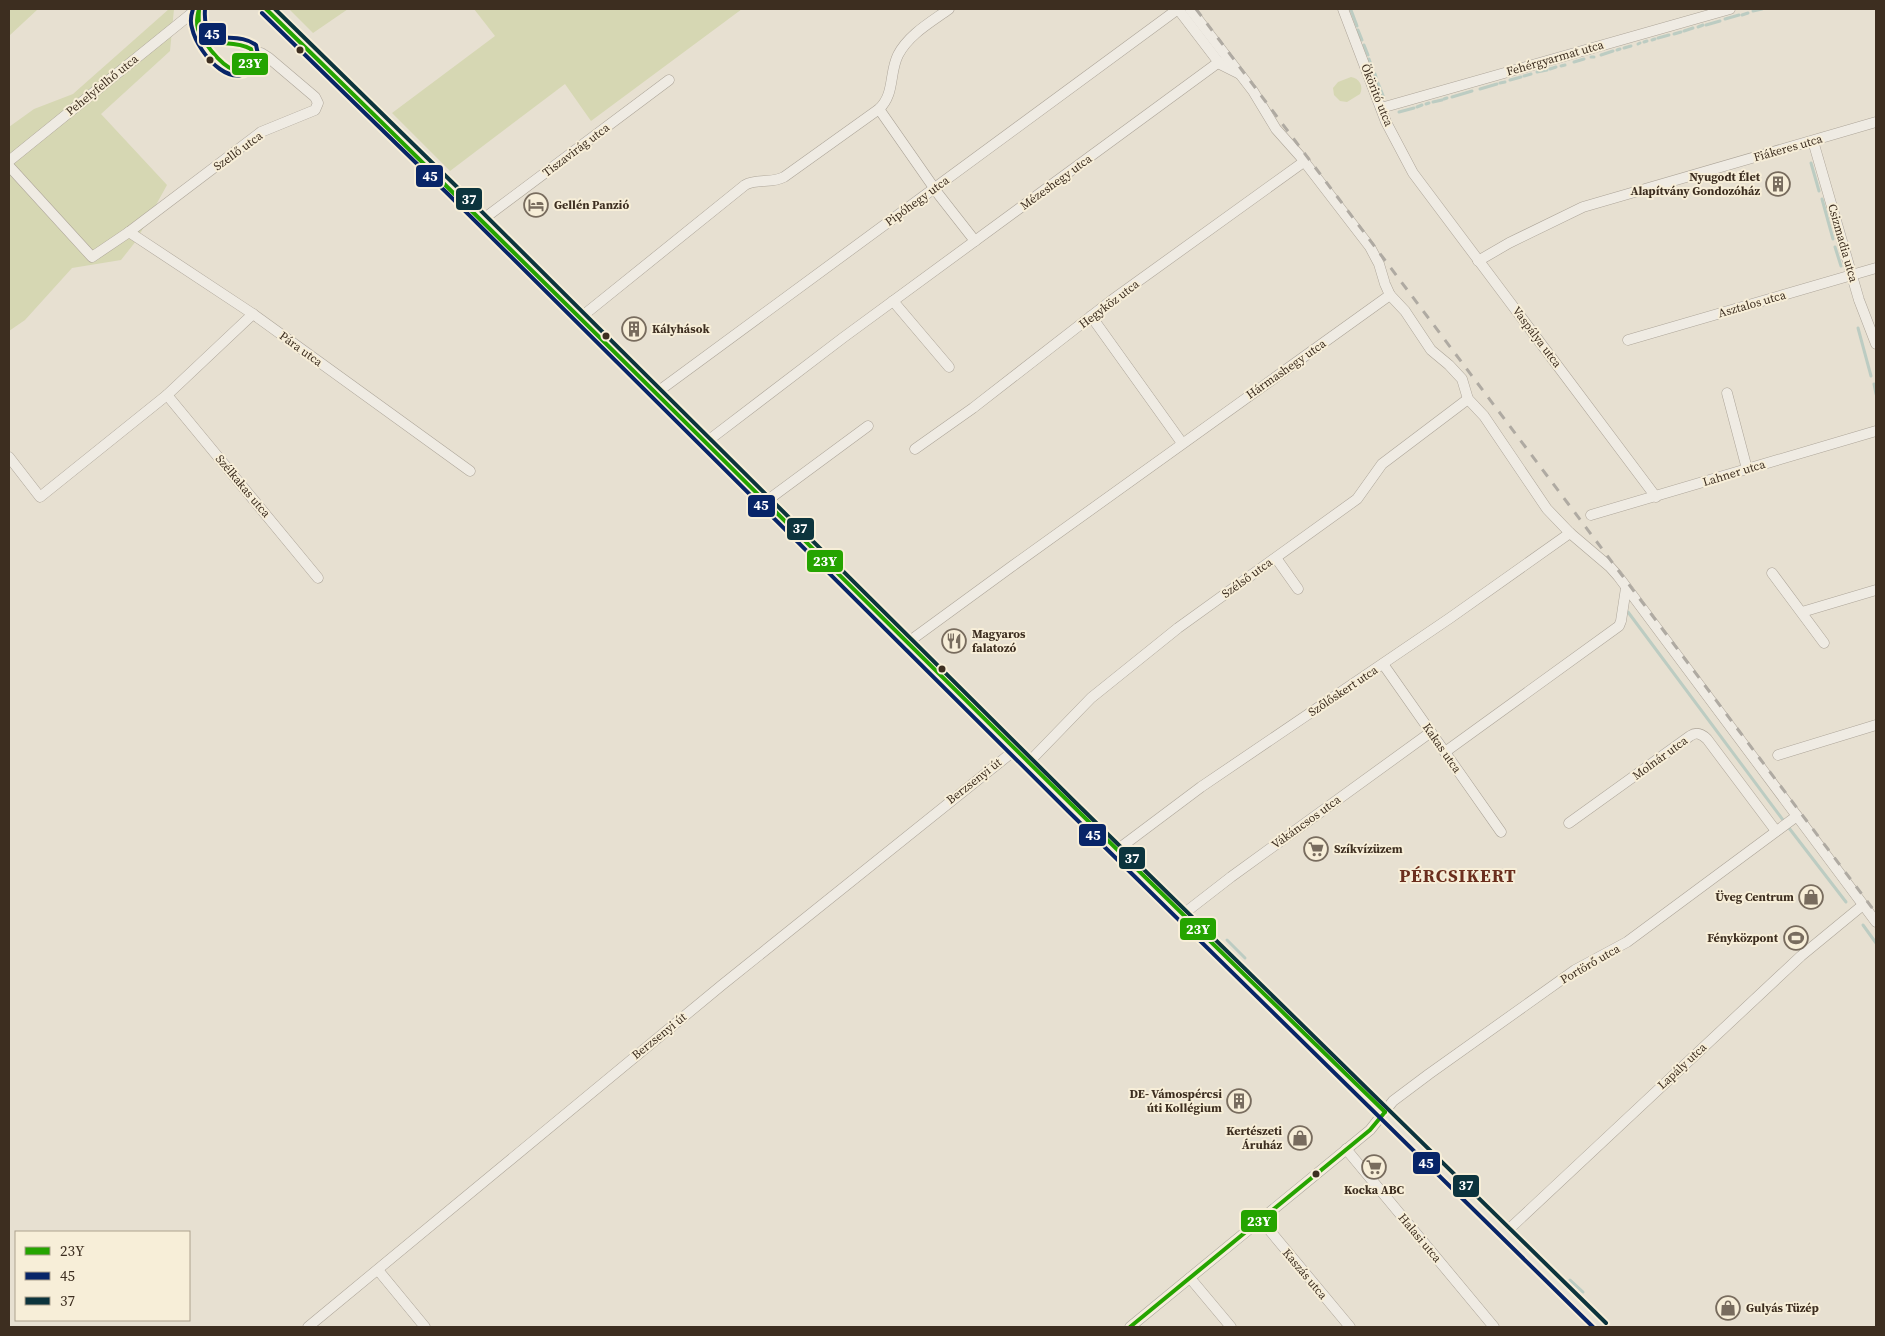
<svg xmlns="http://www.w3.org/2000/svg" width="1885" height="1336" font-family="'Source Serif 4',serif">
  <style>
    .green { fill: #d6d7b3 }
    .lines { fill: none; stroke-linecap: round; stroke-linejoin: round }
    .stream { stroke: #bcccc2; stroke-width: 3 }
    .minor-casing { stroke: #ada599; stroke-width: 11 }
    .major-casing { stroke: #928b80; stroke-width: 14 }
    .minor { stroke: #efebe3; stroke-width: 10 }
    .major { stroke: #e6e1d4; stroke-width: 12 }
    .rail { stroke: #afaaa2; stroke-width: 3; stroke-dasharray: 9 9; stroke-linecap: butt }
    .bus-1-casing { stroke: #f7eed8; stroke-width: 8 }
    .bus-2-casing { stroke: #f7eed8; stroke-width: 8 }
    .bus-3-casing { stroke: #f7eed8; stroke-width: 8 }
    .bus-1 { stroke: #25a400; stroke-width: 4 }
    .bus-2 { stroke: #082568; stroke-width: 4 }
    .bus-3 { stroke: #0c343d; stroke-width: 4 }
    .bus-dot { fill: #3d2e20; stroke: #f7eed8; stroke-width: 2 }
    .labels { text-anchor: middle; stroke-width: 4; stroke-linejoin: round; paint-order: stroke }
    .street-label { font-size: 12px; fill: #3d2e20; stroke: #f7eed8 }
    .poi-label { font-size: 12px; font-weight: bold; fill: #3d2e20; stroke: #f7eed8; text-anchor: end }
    .district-label { font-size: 18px; font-weight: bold; letter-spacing: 1px; fill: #6b2e1e; stroke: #f7eed8 }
    .line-badge { stroke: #f7eed8; stroke-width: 2 }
    .badge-label { font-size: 14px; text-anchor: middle; font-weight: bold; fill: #fff }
  </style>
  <rect width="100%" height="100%" fill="#e7e0d1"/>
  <g class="green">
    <polygon points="9,9 38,9 9,36"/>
    <polygon points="169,9 174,9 170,51 101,114 167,185 136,241 121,260 72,268 25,320 9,331 9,127 34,109 73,94"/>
    <polygon points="289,9 348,9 313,33"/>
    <polygon points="474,9 742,9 591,121 565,84 450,171 392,113 495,36"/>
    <path d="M 1351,77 C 1359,78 1364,86 1360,94 L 1347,102 L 1340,101 L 1334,95 L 1333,88 L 1338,82 Z"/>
  </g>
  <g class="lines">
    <g class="stream">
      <polyline points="1351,10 1357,26"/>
      <polyline points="1753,11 1762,9"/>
      <polyline points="1742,15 1748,13"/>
      <polyline points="1725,19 1739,15"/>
      <polyline points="1706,25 1720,21"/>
      <polyline points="1698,27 1703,25"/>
      <polyline points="1358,30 1362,40"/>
      <polyline points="1684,31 1693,28"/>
      <polyline points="1674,34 1681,32"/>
      <polyline points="1658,38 1669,35"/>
      <polyline points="1652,40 1655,39"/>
      <polyline points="1644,42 1647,41"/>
      <polyline points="1638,44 1640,43"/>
      <polyline points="1364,45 1368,55"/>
      <polyline points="1624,48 1631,46"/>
      <polyline points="1617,50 1620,49"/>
      <polyline points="1601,55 1613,51"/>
      <polyline points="1591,57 1594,57"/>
      <polyline points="1369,59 1371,65"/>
      <polyline points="1574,62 1584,59"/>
      <polyline points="1561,66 1565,65"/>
      <polyline points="1550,69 1556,67"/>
      <polyline points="1537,72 1547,70"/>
      <polyline points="1375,74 1376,77"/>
      <polyline points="1524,76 1531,74"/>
      <polyline points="1510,80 1521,77"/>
      <polyline points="1378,83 1384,98"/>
      <polyline points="1500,83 1505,82"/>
      <polyline points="1480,89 1497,84"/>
      <polyline points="1452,97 1472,91"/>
      <polyline points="1444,99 1447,98"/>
      <polyline points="1433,102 1442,100"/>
      <polyline points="1426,104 1429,103"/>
      <polyline points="1417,107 1422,105"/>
      <polyline points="1399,112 1414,108"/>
      <polyline points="1811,163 1819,191"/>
      <polyline points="1822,199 1833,239"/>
      <polyline points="1835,247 1841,266"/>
      <polyline points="1858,328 1871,376"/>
      <polyline points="1874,384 1876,394"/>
      <polyline points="1628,612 1783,820"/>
      <polyline points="1789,828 1846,902"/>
      <polyline points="1863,925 1876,943"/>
      <polyline points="1227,940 1245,958"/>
      <polyline points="1570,1280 1583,1292"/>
    </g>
    <g class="minor-casing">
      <g id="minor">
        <polyline points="1178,9 1220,64 1238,73"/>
        <polyline points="1190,9 1253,91 1276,129 1300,156 1370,247 1379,264 1385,284 1390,295 1405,311 1431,350 1449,365 1462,379 1468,399 1484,416 1547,509 1570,533 1610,567 1618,576 1876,922"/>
        <polyline points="1343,9 1386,122 1413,173 1656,497"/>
        <polyline points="1381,108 1730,9"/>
        <polyline points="879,109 939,195 975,241"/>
        <polyline points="1813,141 1859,300 1876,344"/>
        <polyline points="9,161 197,9"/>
        <polyline points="9,166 92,257 129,232 261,132 315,110 318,103 315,97 269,58 261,53 253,54"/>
        <polyline points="482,220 669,80"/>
        <polyline points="129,232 253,314 470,471"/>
        <polyline points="1478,261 1509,243 1583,207 1876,122"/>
        <polyline points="893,301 949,367"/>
        <polyline points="1091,316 1182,443"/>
        <path d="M 580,318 L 745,185 C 757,178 771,184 784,177 L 879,109 C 895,94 889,73 898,55 C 908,35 931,22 949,9"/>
        <polyline points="1628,340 1876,268"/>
        <polyline points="656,393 1178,9"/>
        <polyline points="1727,393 1747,469"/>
        <polyline points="167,395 318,578"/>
        <polyline points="705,443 844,337 1219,62"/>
        <polyline points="915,449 973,408 1112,300 1305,161"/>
        <polyline points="9,457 40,497 167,395 253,314"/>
        <polyline points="765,502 868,426"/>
        <polyline points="1591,515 1876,431"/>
        <polyline points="1276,558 1298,589"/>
        <polyline points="1772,573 1824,643"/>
        <polyline points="1802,612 1876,590"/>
        <polyline points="907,643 1011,567 1390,295"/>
        <polyline points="1383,664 1501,832"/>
        <polyline points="1445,752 1619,626 1621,621 1626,588"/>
        <polyline points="1778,755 1876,725"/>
        <polyline points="1028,763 1091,698 1178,628 1357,499 1382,464 1468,399"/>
        <path d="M 1569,823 L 1690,736 C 1696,732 1701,733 1707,739 L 1776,831"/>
        <polyline points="1117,850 1201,787 1450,618 1570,533"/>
        <polyline points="1182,915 1231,877 1431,732"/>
        <polyline points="1346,1149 1494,1327"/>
        <polyline points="1261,1220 1350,1327"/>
        <polyline points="1506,1232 1801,956 1863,905"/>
        <polyline points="378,1270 425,1327"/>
        <polyline points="1190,1278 1231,1327"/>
        <polyline points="308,1327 722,985 1015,750"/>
        <polyline points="1130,1327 1370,1130 1393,1101 1429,1074 1575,970 1627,942 1797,816"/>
      </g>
    </g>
    <g class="major-casing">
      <polyline id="major" points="266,9 452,190 1072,807 1602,1327"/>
    </g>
    <use href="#minor" class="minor"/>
    <use href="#major" class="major"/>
    <polyline class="rail" points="1196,9 1876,913"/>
    <g class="bus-1-casing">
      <g id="bus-1">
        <path d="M 199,9 C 195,58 226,35 251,49 L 253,58 C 251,61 249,66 246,68 C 230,81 202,41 198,29 C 196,22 197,16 199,9 Z"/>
        <path d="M 266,9 C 641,375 1009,747 1385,1112"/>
        <polyline points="1130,1327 1370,1130 1385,1112"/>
      </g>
    </g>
    <g class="bus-2-casing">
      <g id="bus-2">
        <path d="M 193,9 C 191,15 190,22 192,28 C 198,55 238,100 259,59 L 256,45 C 234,28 202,53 205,9"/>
        <polyline points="262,13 448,194 1068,811 1593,1327"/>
      </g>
    </g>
    <g class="bus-3-casing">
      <polyline id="bus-3" points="275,9 456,186 1076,803 1606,1323"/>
    </g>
    <use href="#bus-1" class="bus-1"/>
    <use href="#bus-2" class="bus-2"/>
    <use href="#bus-3" class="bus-3"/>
  </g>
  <defs>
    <g id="building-ring" transform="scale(1.25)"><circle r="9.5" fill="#f7eed8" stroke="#786c5e" stroke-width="1.5"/><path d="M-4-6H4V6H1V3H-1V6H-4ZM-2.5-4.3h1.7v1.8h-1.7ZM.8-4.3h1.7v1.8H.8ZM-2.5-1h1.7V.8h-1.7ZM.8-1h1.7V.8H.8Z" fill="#786c5e"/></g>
    <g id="hotel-ring" transform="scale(1.25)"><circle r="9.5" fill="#f7eed8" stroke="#786c5e" stroke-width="1.5"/><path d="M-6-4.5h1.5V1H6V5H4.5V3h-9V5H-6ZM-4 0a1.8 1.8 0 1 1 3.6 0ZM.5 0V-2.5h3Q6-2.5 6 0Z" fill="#786c5e"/></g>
    <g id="restaurant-ring" transform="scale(1.25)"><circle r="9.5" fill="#f7eed8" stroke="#786c5e" stroke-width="1.5"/><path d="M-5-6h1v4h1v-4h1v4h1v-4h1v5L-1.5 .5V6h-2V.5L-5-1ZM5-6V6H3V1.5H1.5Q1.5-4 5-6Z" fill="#786c5e"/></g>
    <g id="supermarket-ring" transform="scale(1.25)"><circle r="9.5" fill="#f7eed8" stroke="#786c5e" stroke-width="1.5"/><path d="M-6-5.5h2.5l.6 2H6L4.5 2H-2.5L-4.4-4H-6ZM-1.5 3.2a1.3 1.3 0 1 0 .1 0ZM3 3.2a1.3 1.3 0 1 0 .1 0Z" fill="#786c5e"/></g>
    <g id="shop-ring" transform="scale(1.25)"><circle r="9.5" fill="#f7eed8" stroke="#786c5e" stroke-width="1.5"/><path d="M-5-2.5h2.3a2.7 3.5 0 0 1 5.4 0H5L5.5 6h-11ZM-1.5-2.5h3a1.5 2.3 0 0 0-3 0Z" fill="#786c5e"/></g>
    <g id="stadium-ring" transform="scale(1.25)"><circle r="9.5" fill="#f7eed8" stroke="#786c5e" stroke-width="1.5"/><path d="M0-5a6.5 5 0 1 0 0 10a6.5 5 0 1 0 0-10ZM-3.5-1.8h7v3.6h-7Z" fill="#786c5e"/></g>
  </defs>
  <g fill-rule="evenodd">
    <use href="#building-ring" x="1778" y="184"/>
    <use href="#hotel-ring" x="536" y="205"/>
    <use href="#building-ring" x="634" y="329"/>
    <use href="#restaurant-ring" x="954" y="641"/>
    <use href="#supermarket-ring" x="1316" y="849"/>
    <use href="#shop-ring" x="1811" y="897"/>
    <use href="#stadium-ring" x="1796" y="938"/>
    <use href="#building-ring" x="1239" y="1101"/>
    <use href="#shop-ring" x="1300" y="1138"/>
    <use href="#supermarket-ring" x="1374" y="1167"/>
    <use href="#shop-ring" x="1728" y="1308"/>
  </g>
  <g class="bus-dot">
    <circle cx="300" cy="50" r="4.5"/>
    <circle cx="210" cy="60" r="4.5"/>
    <circle cx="606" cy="336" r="4.5"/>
    <circle cx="942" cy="669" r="4.5"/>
    <circle cx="1316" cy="1174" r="4.5"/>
  </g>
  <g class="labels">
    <g class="street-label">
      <text transform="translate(1555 58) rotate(-16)" y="4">Fehérgyarmat utca</text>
      <text transform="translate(102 85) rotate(-39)" y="4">Pehelyfelhő utca</text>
      <text transform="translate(1377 95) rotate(68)" y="4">Ököritó utca</text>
      <text transform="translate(1788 148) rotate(-16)" y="4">Fiákeres utca</text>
      <text transform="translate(576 150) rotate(-37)" y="4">Tiszavirág utca</text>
      <text transform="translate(238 151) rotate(-36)" y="4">Szellő utca</text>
      <text transform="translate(1056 182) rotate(-36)" y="4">Mézeshegy utca</text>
      <text transform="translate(917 201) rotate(-36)" y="4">Pipóhegy utca</text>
      <text transform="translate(1843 243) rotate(74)" y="4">Csizmadia utca</text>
      <text transform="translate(1109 304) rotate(-37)" y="4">Hegyköz utca</text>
      <text transform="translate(1752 304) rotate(-16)" y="4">Asztalos utca</text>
      <text transform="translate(1537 337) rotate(53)" y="4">Vaspálya utca</text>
      <text transform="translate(301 349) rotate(36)" y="4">Pára utca</text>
      <text transform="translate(1286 369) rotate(-35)" y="4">Hármashegy utca</text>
      <text transform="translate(1734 473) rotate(-17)" y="4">Lahner utca</text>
      <text transform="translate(243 486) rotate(50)" y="4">Szélkakas utca</text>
      <text transform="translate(1247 578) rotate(-36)" y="4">Szélső utca</text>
      <text transform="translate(1343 691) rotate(-34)" y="4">Szőlőskert utca</text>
      <text transform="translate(1442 748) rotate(55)" y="4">Kakas utca</text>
      <text transform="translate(1660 758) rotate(-36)" y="4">Molnár utca</text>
      <text transform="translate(974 781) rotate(-38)" y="4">Berzsenyi út</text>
      <text transform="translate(1306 822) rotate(-36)" y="4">Vákáncsos utca</text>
      <text transform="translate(1590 964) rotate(-30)" y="4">Portörő utca</text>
      <text transform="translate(659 1036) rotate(-39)" y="4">Berzsenyi út</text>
      <text transform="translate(1682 1066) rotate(-43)" y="4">Lapály utca</text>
      <text transform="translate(1420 1238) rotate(50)" y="4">Halasi utca</text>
      <text transform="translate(1305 1274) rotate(50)" y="4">Kaszás utca</text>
    </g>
    <g class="poi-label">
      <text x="1760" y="181">Nyugodt Élet<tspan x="1760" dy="14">Alapítvány Gondozóház</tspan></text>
      <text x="554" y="209" text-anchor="start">Gellén Panzió</text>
      <text x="652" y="333" text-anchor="start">Kályhások</text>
      <text x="972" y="638" text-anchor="start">Magyaros<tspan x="972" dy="14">falatozó</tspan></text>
      <text x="1334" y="853" text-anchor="start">Szíkvízüzem</text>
      <text x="1794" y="901">Üveg Centrum</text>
      <text x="1778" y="942">Fényközpont</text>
      <text x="1222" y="1098">DE- Vámospércsi<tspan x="1222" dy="14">úti Kollégium</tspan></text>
      <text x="1282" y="1135">Kertészeti<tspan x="1282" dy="14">Áruház</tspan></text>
      <text x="1374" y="1194" text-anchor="middle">Kocka ABC</text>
      <text x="1746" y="1312" text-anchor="start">Gulyás Tüzép</text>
    </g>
    <g class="district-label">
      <text x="1458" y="882">PÉRCSIKERT</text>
    </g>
  </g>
  <g class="line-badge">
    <rect x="198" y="22" width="29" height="24" rx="5" fill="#082568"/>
    <rect x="231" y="52" width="38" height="24" rx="5" fill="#25a400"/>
    <rect x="415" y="164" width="29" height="24" rx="5" fill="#082568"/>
    <rect x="455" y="187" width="28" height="24" rx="5" fill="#0c343d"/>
    <rect x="747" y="494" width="29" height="24" rx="5" fill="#082568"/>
    <rect x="786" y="517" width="29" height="24" rx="5" fill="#0c343d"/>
    <rect x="806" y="549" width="38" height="24" rx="5" fill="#25a400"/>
    <rect x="1078" y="823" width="29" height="24" rx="5" fill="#082568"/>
    <rect x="1118" y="846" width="28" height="24" rx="5" fill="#0c343d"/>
    <rect x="1179" y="917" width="38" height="24" rx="5" fill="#25a400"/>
    <rect x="1412" y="1151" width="29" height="24" rx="5" fill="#082568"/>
    <rect x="1452" y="1174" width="28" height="24" rx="5" fill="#0c343d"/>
    <rect x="1240" y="1209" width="38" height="24" rx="5" fill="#25a400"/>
  </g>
  <g class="badge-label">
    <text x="212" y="39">45</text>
    <text x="250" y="68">23Y</text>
    <text x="430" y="181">45</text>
    <text x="469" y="204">37</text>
    <text x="761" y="510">45</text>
    <text x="800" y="533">37</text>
    <text x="825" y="566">23Y</text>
    <text x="1093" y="840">45</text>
    <text x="1132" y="863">37</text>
    <text x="1198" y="934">23Y</text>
    <text x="1426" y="1168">45</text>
    <text x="1466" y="1190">37</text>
    <text x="1259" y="1226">23Y</text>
  </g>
  <rect width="1885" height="1336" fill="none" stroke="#3d2e20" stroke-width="20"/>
  <rect x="15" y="1231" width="175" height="90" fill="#f7eed8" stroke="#ada18e"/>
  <rect x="25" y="1247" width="25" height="8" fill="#25a400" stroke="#ada18e"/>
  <text x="60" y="1256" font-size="15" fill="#3d2e20">23Y</text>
  <rect x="25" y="1272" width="25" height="8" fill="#082568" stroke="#ada18e"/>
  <text x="60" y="1281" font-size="15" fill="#3d2e20">45</text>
  <rect x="25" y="1297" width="25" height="8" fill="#0c343d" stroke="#ada18e"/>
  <text x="60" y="1306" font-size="15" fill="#3d2e20">37</text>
</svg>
